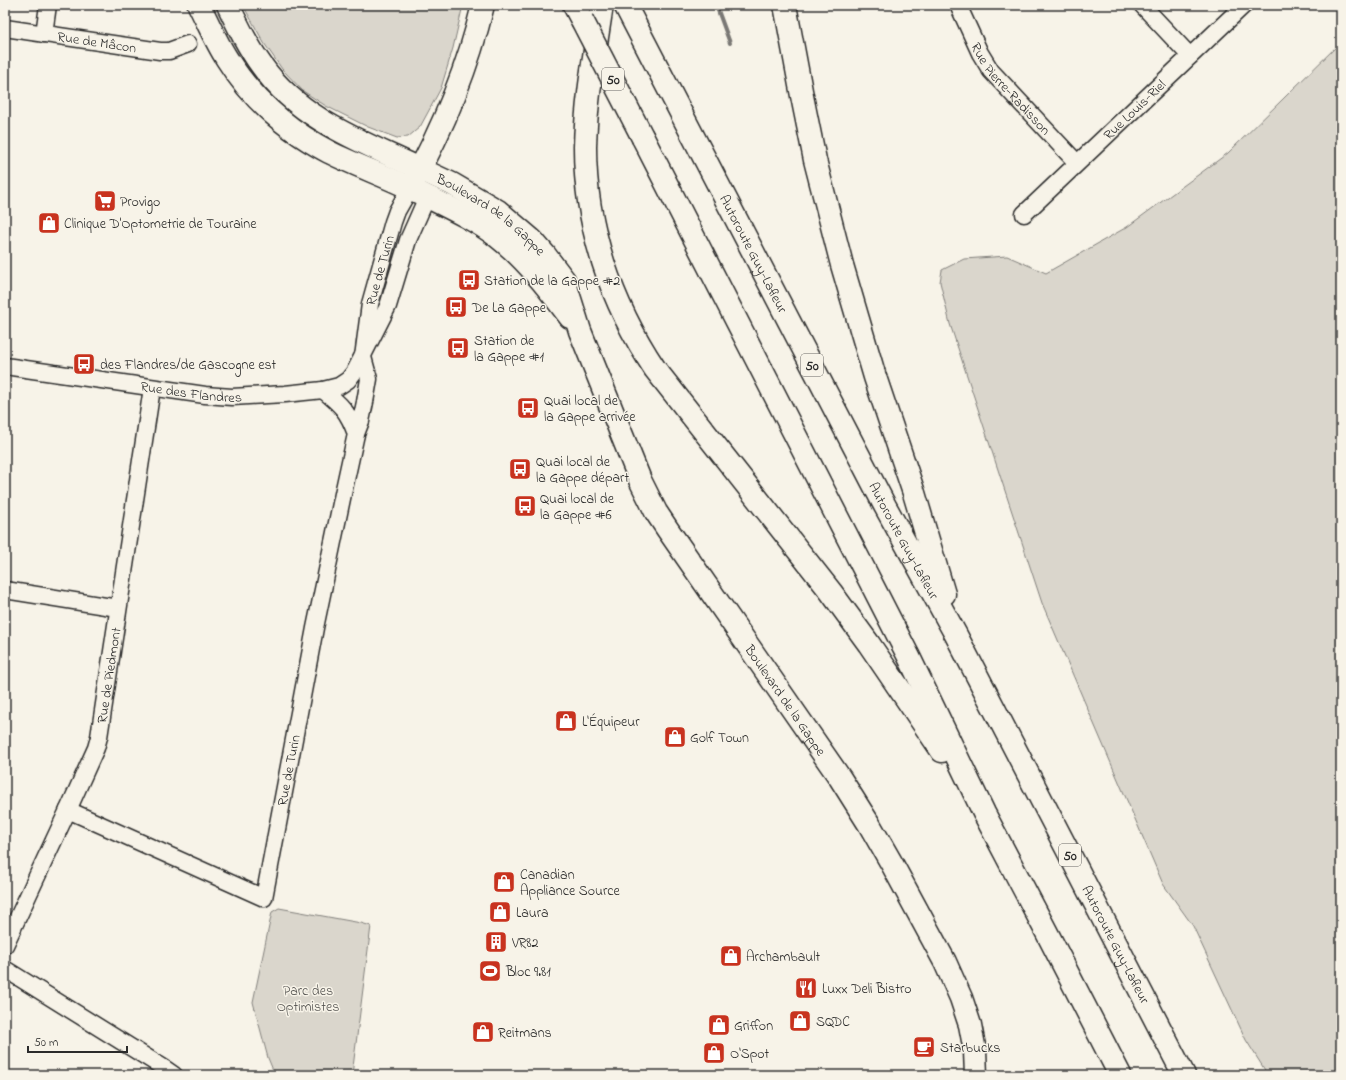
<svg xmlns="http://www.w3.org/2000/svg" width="1346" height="1080" font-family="'Indie Flower',sans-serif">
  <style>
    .green { fill: #dad6cc; stroke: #82807c }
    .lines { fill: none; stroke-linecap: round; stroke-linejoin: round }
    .stream { stroke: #7a7874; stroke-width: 4 }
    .street-casing { stroke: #2b2b2b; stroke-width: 19 }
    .secondary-casing { stroke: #2b2b2b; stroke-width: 25 }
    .highway-casing { stroke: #2b2b2b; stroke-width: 25 }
    .street { stroke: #f7f3e8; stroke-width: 16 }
    .secondary { stroke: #f7f3e8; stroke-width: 22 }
    .highway { stroke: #f7f3e8; stroke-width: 22 }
    .highway-bridge-casing { stroke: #2b2b2b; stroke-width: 25; stroke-linecap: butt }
    .highway-bridge { stroke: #f7f3e8; stroke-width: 22 }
    .labels { text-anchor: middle; stroke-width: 3; stroke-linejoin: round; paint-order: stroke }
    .shield { fill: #f7f3e8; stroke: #686764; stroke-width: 1 }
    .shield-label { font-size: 13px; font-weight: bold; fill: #2b2b2b }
    .street-label { font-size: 14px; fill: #2b2b2b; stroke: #f7f3e8 }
    .poi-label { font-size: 14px; fill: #2b2b2b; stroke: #f7f3e8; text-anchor: start }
    .park-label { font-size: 14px; fill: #575653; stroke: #f7f3e8 }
  </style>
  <rect width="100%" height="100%" fill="#f7f3e8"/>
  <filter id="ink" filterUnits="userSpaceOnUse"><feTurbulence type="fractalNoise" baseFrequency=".025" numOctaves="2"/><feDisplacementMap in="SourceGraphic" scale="8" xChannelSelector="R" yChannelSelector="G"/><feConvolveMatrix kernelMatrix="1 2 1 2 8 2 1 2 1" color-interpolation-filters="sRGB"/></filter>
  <g filter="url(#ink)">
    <g class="green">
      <polygon points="206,5 221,5 229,24 366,156 334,142 295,119 278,106 238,61"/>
      <polygon points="243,5 463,5 453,48 441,88 420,127 408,137 397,138 368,127 326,106 303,91 282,69 264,43"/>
      <polygon points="1341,42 1341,1075 1268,1075 1246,1040 1193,926 1163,884 1042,603 950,324 940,282 942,270 964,259 1007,256 1046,273 1127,227 1228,153"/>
      <polygon points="279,908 361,923 371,926 352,1075 275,1075 268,1058 253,1002 272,912"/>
    </g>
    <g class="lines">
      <polyline class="stream" points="716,5 730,43"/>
      <g class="street-casing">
        <g id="street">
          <path id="s1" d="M 958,5 L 980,53 L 991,71 L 1077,163"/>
          <polyline points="1142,5 1190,56"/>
          <path id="s2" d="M 5,28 L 160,51 L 169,51 L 188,44"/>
          <polyline points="44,34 48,5"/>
          <path id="s3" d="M 1024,214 L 1244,5"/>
          <path id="s4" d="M 5,366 L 205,395 L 232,397 L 285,394 L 323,390 L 339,386 L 348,380 L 355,371 L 388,306 L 408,240 L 427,197"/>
          <path d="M 323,390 C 341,405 348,411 356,434"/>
          <polyline points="5,590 118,608"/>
          <path id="s5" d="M 68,810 L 264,898 L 315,628 L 344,489 L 356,434 L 361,421 L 365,402 L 369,379 L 363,357 L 370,304 L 393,222 L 397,211 L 410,188"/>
          <path id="s6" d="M 5,945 L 68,810 L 96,748 L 99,737 L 152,388"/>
          <polyline points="5,969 164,1068 174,1075"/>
        </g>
      </g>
      <g class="secondary-casing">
        <g id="secondary">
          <path d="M 483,5 C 468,69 442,130 410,188 C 439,203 472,217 498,237 C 526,259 549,289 570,317"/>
          <path id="s7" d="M 420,169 L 452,184 L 498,211 L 532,240 L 545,255 L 564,280 L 580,331 L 640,480 L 656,512 L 668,530 L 840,778 L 869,824 L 892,864 L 945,962 L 961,998 L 970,1025 L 975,1051 L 976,1075"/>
        </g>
      </g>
      <g class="highway-casing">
        <g id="highway">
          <path d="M 199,5 C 208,23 216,42 227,59 C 252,99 287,130 329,152 C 355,165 383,175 410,188"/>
          <path d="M 228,5 C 238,26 248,47 262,66 C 300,120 363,142 420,169"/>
          <polyline points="574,5 582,20"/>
          <path d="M 602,5 C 595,52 586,99 585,147 C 585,227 611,303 655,369 L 831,592 L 869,644 L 942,751"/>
          <path id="s8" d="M 625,5 L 885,506 L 956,635 L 1184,1075"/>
          <polyline points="785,5 802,96 815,160 842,265 875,377 914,493 944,594"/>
          <polyline points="643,138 909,657 984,813 1046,931 1120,1075"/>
        </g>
      </g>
      <use href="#street" class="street"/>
      <use href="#secondary" class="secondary"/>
      <use href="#highway" class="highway"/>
      <g class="highway-bridge-casing">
        <polyline id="highway-bridge" points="582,20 643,138"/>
      </g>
      <use href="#highway-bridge" class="highway-bridge"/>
    </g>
  </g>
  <defs>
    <g id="supermarket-square" transform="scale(1.15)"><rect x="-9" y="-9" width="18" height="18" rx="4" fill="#c8321e" stroke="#f7f3e8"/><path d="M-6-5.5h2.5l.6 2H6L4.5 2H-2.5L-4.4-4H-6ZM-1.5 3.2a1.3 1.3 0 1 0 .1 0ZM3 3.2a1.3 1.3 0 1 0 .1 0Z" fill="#fff"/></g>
    <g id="shop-square" transform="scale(1.15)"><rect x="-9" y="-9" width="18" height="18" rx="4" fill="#c8321e" stroke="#f7f3e8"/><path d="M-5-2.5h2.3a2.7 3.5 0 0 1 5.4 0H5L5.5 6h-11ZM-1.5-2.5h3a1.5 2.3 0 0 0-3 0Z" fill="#fff"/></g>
    <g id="bus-square" transform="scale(1.15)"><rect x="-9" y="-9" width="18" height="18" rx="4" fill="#c8321e" stroke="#f7f3e8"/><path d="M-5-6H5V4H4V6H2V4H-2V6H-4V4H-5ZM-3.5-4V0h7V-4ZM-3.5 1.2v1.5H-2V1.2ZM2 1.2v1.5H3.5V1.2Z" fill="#fff"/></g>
    <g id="building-square" transform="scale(1.15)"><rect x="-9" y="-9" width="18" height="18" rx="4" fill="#c8321e" stroke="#f7f3e8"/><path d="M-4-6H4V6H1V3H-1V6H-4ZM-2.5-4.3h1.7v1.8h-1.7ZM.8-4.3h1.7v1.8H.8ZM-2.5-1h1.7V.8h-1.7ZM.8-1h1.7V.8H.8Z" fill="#fff"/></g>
    <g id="stadium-square" transform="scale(1.15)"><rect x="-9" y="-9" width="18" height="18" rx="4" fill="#c8321e" stroke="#f7f3e8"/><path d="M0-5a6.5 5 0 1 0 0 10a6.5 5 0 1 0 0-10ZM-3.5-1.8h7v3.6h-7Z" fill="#fff"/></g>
    <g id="restaurant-square" transform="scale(1.15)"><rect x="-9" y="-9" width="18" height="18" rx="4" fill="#c8321e" stroke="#f7f3e8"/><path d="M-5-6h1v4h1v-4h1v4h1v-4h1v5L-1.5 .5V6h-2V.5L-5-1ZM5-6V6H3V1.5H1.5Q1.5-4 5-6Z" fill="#fff"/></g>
    <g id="cafe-square" transform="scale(1.15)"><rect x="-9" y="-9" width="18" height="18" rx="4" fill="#c8321e" stroke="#f7f3e8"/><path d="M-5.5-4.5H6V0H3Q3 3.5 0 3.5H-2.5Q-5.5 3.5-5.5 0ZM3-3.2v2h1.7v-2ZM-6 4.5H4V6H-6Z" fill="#fff"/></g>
  </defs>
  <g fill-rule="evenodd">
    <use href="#supermarket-square" x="105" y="201"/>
    <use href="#shop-square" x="49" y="223"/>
    <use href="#bus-square" x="469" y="280"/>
    <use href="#bus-square" x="456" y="307"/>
    <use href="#bus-square" x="458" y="348"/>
    <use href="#bus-square" x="84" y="364"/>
    <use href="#bus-square" x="528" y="408"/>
    <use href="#bus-square" x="520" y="469"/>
    <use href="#bus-square" x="525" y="506"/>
    <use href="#shop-square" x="566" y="721"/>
    <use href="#shop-square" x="675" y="737"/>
    <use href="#shop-square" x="504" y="882"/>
    <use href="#shop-square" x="500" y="912"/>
    <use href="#building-square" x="496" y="942"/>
    <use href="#shop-square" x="731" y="956"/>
    <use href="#stadium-square" x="490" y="971"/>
    <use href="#restaurant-square" x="806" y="988"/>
    <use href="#shop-square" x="800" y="1021"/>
    <use href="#shop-square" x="719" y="1025"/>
    <use href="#shop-square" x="483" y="1032"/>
    <use href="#cafe-square" x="924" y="1047"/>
    <use href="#shop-square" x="714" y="1053"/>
  </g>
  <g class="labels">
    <g class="shield">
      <rect x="602" y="68" width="22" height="22" rx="3"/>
      <rect x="801" y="354" width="22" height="22" rx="3"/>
      <rect x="1059" y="844" width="22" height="22" rx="3"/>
    </g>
    <g class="shield-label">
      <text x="613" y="84">50</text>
      <text x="812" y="370">50</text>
      <text x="1070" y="860">50</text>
    </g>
    <g class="street-label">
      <text dy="5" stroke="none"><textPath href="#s2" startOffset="93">Rue de Mâcon</textPath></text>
      <text dy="5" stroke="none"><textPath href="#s1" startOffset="100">Rue Pierre-Radisson</textPath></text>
      <text dy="5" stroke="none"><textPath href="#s3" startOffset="152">Rue Louis-Riel</textPath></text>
      <text dy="5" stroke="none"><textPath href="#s7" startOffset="85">Boulevard de la Gappe</textPath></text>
      <text dy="5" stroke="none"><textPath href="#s8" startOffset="280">Autoroute Guy-Lafleur</textPath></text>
      <text dy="5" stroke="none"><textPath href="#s5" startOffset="856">Rue de Turin</textPath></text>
      <text dy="5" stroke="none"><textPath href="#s4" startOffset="188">Rue des Flandres</textPath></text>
      <text dy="5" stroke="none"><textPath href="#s8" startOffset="604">Autoroute Guy-Lafleur</textPath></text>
      <text dy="5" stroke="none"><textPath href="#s6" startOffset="291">Rue de Piedmont</textPath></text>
      <text dy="5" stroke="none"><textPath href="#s7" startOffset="663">Boulevard de la Gappe</textPath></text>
      <text dy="5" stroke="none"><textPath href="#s5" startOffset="345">Rue de Turin</textPath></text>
      <text dy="5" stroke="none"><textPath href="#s8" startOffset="1060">Autoroute Guy-Lafleur</textPath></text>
    </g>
    <g class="poi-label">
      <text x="120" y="206">Provigo</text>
      <text x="64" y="228">Clinique D'Optometrie de Touraine</text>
      <text x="484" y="285">Station de la Gappe #2</text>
      <text x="472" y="312">De La Gappe</text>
      <text x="474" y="345">Station de<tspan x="474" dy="16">la Gappe #1</tspan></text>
      <text x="100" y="369">des Flandres/de Gascogne est</text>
      <text x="544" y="405">Quai local de<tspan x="544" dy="16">la Gappe arrivée</tspan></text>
      <text x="536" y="466">Quai local de<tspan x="536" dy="16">la Gappe départ</tspan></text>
      <text x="540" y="503">Quai local de<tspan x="540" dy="16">la Gappe #6</tspan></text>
      <text x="582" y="726">L'Équipeur</text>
      <text x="690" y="742">Golf Town</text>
      <text x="520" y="879">Canadian<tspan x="520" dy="16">Appliance Source</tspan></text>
      <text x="516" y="917">Laura</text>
      <text x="512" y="947">VR82</text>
      <text x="746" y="961">Archambault</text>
      <text x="506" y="976">Bloc 9.81</text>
      <text x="822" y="993">Luxx Deli Bistro</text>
      <text x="816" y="1026">SQDC</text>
      <text x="734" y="1030">Griffon</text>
      <text x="498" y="1037">Reitmans</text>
      <text x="940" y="1052">Starbucks</text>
      <text x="730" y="1058">O'Spot</text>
    </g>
    <g class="park-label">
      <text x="308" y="995">Parc des<tspan x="308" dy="16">Optimistes</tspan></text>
    </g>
  </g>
  <rect width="1346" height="1080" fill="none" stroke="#f7f3e8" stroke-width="20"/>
  <rect x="10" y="10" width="1326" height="1060" fill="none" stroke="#2b2b2b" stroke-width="1.5" filter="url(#ink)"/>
  <path d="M28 1046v6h99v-6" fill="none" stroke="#2b2b2b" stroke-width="2"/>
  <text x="34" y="1046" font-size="12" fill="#2b2b2b" stroke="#f7f3e8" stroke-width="3" paint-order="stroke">50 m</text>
</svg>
